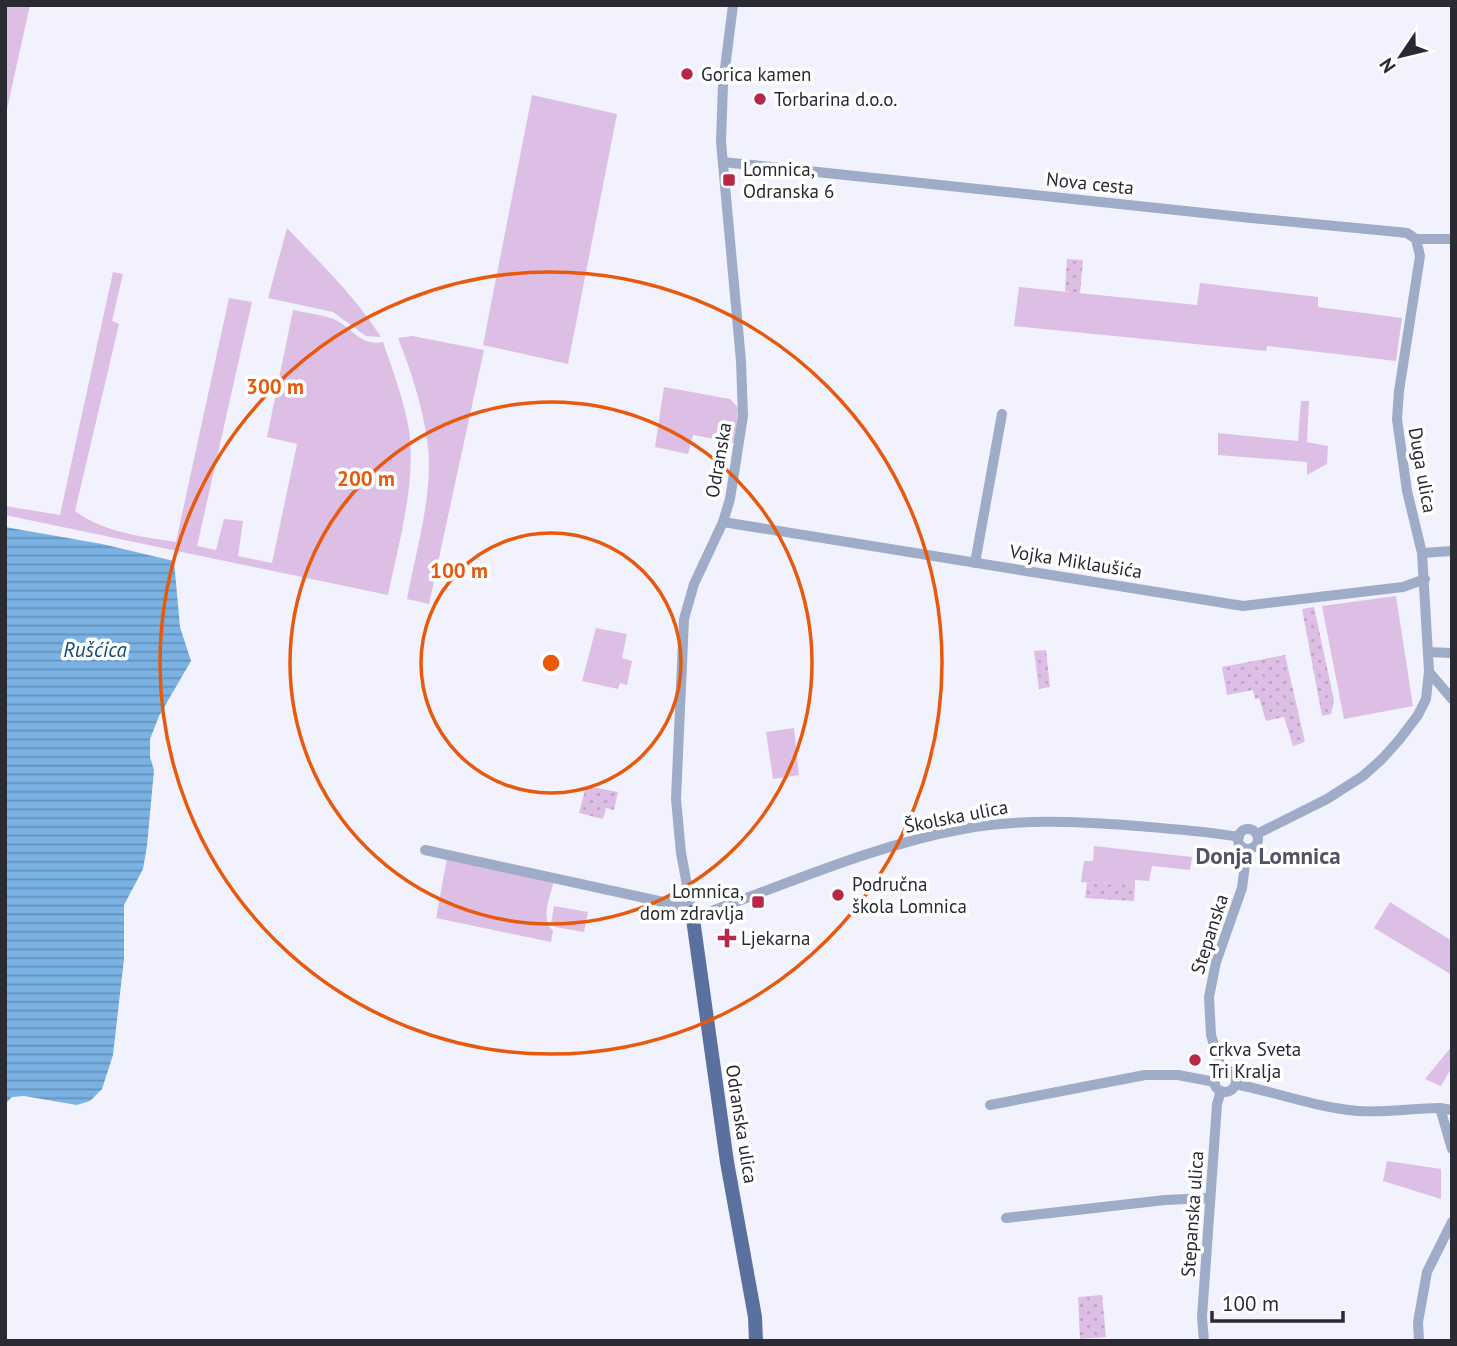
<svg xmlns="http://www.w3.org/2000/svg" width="1457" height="1346" font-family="'PT Sans',sans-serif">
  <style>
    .grass { fill: #ddbee5 }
    .garden { fill: url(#garden-dots) }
    .water { fill: url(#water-rules) }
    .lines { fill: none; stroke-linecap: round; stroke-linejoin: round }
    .minor { stroke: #9facc7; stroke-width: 10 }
    .major { stroke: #5a709f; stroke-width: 14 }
    .ring { fill: none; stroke: #e8590c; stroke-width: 3.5 }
    .poi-dot { fill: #b92747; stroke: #fff; stroke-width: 2.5 }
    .labels { text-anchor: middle; stroke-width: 7; stroke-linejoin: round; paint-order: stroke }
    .poi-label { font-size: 19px; fill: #2a2a32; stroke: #fff; text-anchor: start }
    .street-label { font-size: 19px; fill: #2a2a32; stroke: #fff }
    .water-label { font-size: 21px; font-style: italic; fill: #0e4d7b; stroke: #fff }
    .quarter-label { font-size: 23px; font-weight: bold; fill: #525364; stroke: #fff }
    .centre { fill: #e8590c; stroke: #fff; stroke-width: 3.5 }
    .ring-label { font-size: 21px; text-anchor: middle; font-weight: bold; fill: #e8590c; stroke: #fff; stroke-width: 7; stroke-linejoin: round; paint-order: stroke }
  </style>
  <defs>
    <pattern id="garden-dots" width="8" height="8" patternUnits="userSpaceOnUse" patternTransform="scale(1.75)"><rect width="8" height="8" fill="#ddbee5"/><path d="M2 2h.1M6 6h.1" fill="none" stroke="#bea3c5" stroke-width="1.8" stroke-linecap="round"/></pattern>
    <pattern id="water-rules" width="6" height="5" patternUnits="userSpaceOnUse" patternTransform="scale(1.75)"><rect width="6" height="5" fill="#7ab2e3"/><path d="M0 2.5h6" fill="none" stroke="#6491b9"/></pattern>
  </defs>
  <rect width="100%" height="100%" fill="#f1f2fe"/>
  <g class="grass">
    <polygon points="5,5 30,5 5,118"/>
    <polygon points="532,95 617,114 568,364 483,345"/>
    <path d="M 287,228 C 320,263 355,296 381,337 L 366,336 L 333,312 L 268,298 Z"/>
    <path d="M 113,272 L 123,274 L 112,321 L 119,324 L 75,511 C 103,532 142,537 176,542 L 229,298 L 252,302 L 197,546 L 216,550 L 224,519 L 243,521 L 238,556 L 272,563 L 297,444 L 267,437 L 293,310 C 306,313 320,314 333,319 C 351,326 360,347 383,342 C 393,371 404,400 409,430 C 416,486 399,541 388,595 L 5,515 L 5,506 L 60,515 Z"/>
    <polygon points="1200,283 1318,297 1318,307 1402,318 1396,361 1267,346 1266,351 1014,326 1019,287 1197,305"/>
    <path d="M 412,336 L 484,350 L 429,604 L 407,599 C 416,550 433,496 428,446 C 423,408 412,373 398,338 Z"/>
    <polygon points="664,387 730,399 738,408 736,443 693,435 688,454 655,447"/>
    <polygon points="1301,401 1309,401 1307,442 1328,446 1327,464 1307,475 1307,462 1218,455 1218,433 1298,441"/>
    <polygon points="1396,596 1413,706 1344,719 1322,606"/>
    <polygon points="596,628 627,634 622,658 632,661 627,685 620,683 618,689 582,681"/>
    <polygon points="794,728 799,775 773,779 766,732"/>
    <polygon points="1094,846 1192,857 1190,870 1152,866 1149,881 1135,880 1135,885 1081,882 1084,861 1093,861"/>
    <path d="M 447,858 L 554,881 C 550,897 540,918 553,931 L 551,942 L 436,918 Z"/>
    <polygon points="1390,902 1452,941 1452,975 1374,928"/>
    <polygon points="554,906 588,912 584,932 555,927 551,923"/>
    <polygon points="1452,1046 1452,1067 1441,1086 1425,1079"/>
    <polygon points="1387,1161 1441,1169 1441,1199 1383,1181"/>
  </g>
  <g class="garden">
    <polygon points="1067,259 1083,260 1080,294 1065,291"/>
    <polygon points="1314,607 1334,700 1331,714 1322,716 1302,609"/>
    <polygon points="1046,650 1050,687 1039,689 1034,651"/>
    <polygon points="1285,655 1305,742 1293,746 1284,717 1266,721 1259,698 1255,699 1253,690 1227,695 1222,667"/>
    <polygon points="586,786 618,792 614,810 606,808 603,819 579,813"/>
    <polygon points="1087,882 1135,885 1134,901 1085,898"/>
    <polygon points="1102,1295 1106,1337 1080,1339 1078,1297"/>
  </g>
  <polygon class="water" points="5,527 102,544 174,561 180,627 191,661 159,716 150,739 150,757 154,770 147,846 143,869 124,905 124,959 113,1055 102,1089 90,1101 77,1105 24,1096 12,1097 5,1104"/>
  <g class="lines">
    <g class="minor">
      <path d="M 733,5 L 723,84 L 721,142 L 741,361 L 743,416 L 730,499 L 723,522 L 694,584 L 684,619 L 676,799 L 681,853 L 692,912 L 706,913 C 790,883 875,845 963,829 C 1022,818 1079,822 1138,826 C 1172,829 1205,831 1239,837"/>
      <polyline points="723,162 1251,218 1398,232 1407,233 1416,239 1452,239"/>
      <polyline points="723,522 1243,606 1403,587 1425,579"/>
      <polyline points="1422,553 1452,551"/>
      <polyline points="975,563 1002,414"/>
      <polyline points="1428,652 1452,653"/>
      <polyline points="1429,672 1452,699"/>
      <circle cx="1248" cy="839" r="10"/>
      <polyline points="1257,834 1327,799 1363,776 1382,759 1399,740 1418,715 1426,699 1429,671 1422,553 1407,491 1397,419 1399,391 1420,256 1416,239"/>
      <polyline points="425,850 691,908"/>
      <circle cx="1225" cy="1081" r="11"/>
      <polyline points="1222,1071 1211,1035 1209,997 1216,962 1242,888 1247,849"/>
      <path d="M 1236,1084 C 1277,1093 1316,1107 1358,1111 C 1385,1113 1413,1108 1440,1108 L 1452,1110"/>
      <polyline points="990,1105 1145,1075 1178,1075 1215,1082"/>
      <polyline points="1440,1108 1452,1149"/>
      <polyline points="1006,1218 1165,1200 1209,1198"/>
      <polyline points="1204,1341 1202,1317 1217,1104 1221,1091"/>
      <polyline points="1419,1341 1418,1322 1427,1272 1452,1222"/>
    </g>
    <polyline class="major" points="692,912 727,1162 755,1317 756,1341"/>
  </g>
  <g class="ring">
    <circle cx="551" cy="663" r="130"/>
    <circle cx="551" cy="663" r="261"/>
    <circle cx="551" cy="663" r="391"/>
  </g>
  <g class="poi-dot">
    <circle cx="687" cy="74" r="7"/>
    <circle cx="760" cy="99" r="7"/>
    <rect x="722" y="173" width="14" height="14" rx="3.5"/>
    <circle cx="838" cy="895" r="7"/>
    <rect x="751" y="895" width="14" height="14" rx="3.5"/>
    <path d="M723.5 927.5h7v7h7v7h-7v7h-7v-7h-7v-7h7z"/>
    <circle cx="1195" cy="1060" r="7"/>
  </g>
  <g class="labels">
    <g class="poi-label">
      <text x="701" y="81">Gorica kamen</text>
      <text x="774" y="106">Torbarina d.o.o.</text>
      <text x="743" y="176">Lomnica,<tspan x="743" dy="22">Odranska 6</tspan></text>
      <text x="852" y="891">Područna<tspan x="852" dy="22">škola Lomnica</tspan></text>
      <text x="744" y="898" text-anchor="end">Lomnica,<tspan x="744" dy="22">dom zdravlja</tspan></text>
      <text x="741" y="945">Ljekarna</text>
      <text x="1209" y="1056">crkva Sveta<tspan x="1209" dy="22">Tri Kralja</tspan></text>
    </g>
    <g class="street-label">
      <text transform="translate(1090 183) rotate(6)" y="7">Nova cesta</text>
      <text transform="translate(718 460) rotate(-80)" y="7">Odranska</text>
      <text transform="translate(1423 470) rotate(80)" y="7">Duga ulica</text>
      <text transform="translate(1076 561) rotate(9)" y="7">Vojka Miklaušića</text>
      <text transform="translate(956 816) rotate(-11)" y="7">Školska ulica</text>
      <text transform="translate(1209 934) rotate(-72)" y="7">Stepanska</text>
      <text transform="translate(742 1124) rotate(81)" y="7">Odranska ulica</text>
      <text transform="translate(1192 1214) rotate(-86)" y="7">Stepanska ulica</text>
    </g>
    <g class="water-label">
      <text x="95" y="657">Rušćica</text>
    </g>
    <g class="quarter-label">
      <text x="1268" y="864">Donja Lomnica</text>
    </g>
  </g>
  <circle cx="551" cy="663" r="10" class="centre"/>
  <g class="ring-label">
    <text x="275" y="394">300 m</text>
    <text x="366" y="486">200 m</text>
    <text x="459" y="578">100 m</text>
  </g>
  <rect width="1457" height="1346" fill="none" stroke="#2a2a32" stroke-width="14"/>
  <g transform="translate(1401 56) rotate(235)" stroke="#ffffff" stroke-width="5" paint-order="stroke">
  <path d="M0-5L12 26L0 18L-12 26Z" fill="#2a2a32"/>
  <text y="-10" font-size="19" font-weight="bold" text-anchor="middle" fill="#2a2a32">N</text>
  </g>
  <path d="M1212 1311v10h131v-10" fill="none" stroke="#2a2a32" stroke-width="3.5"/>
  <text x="1222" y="1311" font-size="21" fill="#2a2a32" stroke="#ffffff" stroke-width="5" paint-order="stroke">100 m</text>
</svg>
